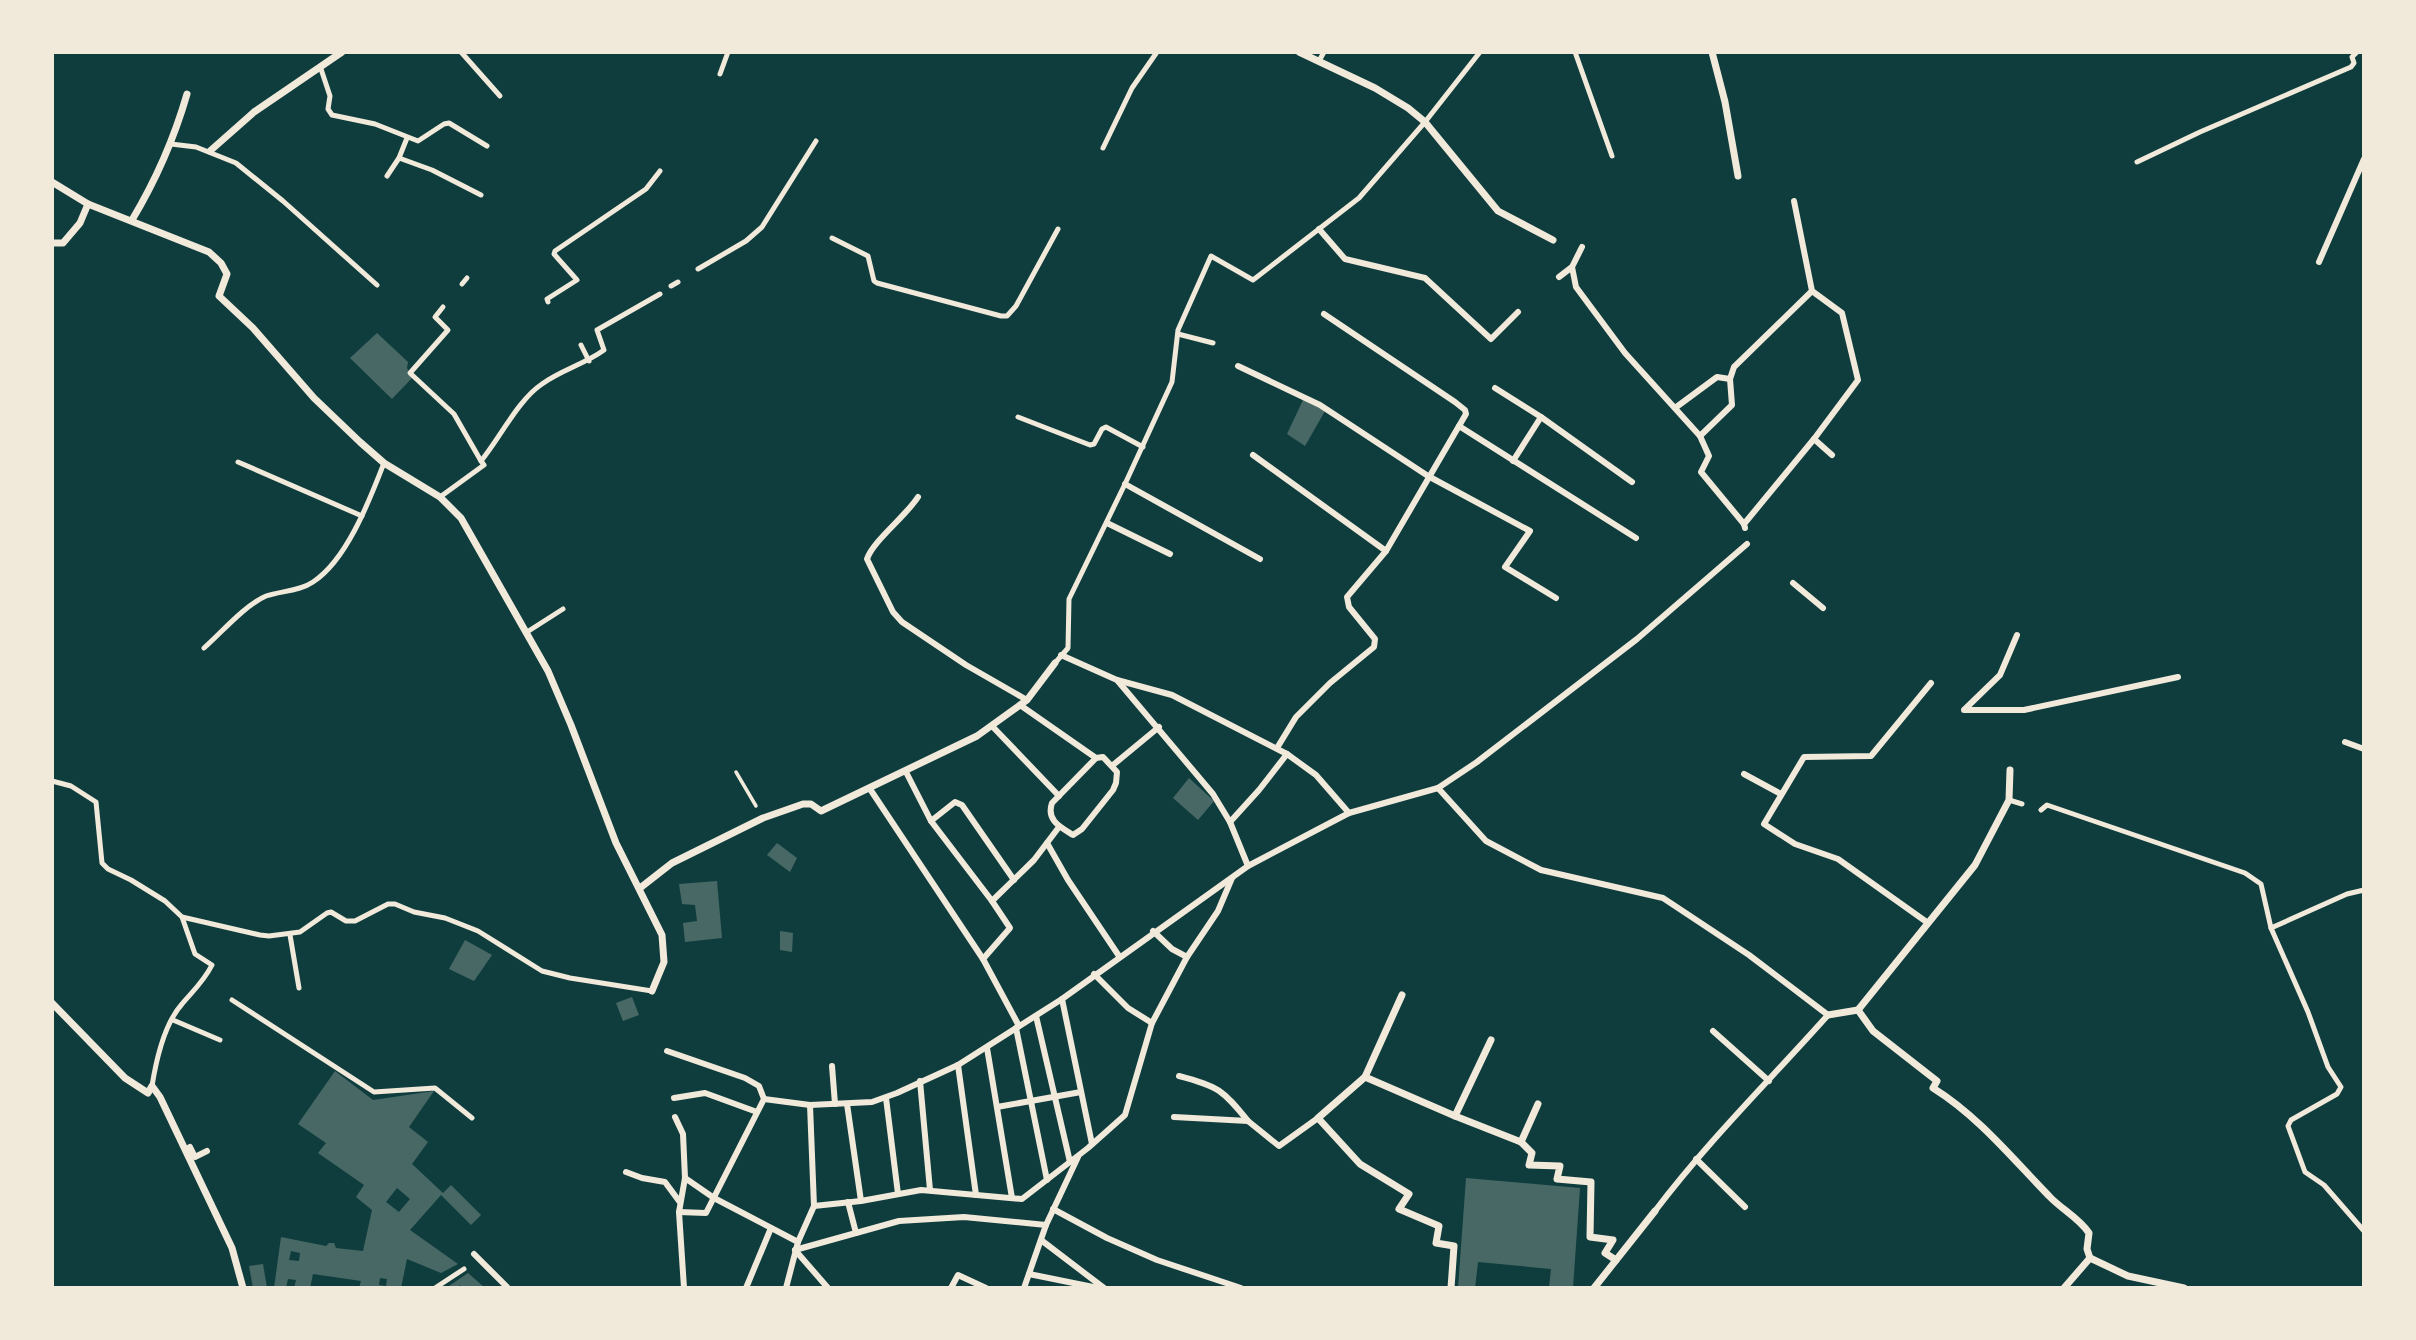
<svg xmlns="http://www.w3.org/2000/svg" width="2416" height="1340" font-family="Signika,sans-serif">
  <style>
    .building { fill: #486865; fill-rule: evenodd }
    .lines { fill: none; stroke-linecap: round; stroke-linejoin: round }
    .path { stroke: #f1e9da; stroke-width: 3.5 }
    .service { stroke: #f1e9da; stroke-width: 5 }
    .pedestrian { stroke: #f1e9da; stroke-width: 6 }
    .minor { stroke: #f1e9da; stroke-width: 7 }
  </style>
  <rect width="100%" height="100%" fill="#0f3d3e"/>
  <g class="building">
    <polygon points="377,333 408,362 407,368 412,378 392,399 350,358"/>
    <polygon points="1303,400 1325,411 1305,446 1287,434"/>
    <polygon points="1189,778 1214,801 1198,820 1173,798"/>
    <polygon points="777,843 797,858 790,872 767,855"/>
    <polygon points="717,881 722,938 685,942 683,923 697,921 695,905 682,904 679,884"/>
    <polygon points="780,931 793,933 792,952 780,950"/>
    <polygon points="465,940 492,955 474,981 449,969"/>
    <polygon points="632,997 639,1015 623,1021 616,1003"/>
    <path d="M 335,1071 L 373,1100 L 434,1091 L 409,1127 L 428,1142 L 412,1164 L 443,1193 L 451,1185 L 481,1215 L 471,1225 L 441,1195 L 410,1230 L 458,1264 L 441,1273 L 407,1259 L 401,1288 L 359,1288 L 361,1281 L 313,1274 L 310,1288 L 294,1288 L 296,1280 L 288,1279 L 286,1288 L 274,1288 L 281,1237 L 326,1246 L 329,1243 L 334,1243 L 336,1248 L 363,1251 L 372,1210 L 356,1197 L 364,1185 L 318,1153 L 326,1143 L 298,1124 ZM 397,1188 L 410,1199 L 399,1212 L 386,1202 ZM 291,1251 L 300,1253 L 299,1261 L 289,1260 ZM 380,1278 L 387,1279 L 386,1286 L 379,1285 Z"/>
    <polygon points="1466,1178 1580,1188 1573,1288 1549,1288 1551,1269 1478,1262 1475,1288 1458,1288"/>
    <polygon points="263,1264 267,1288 253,1288 249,1266"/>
    <polygon points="468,1273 485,1288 462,1288 460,1285 457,1288 446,1288"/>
  </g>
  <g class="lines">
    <polyline class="path" points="736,772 756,806"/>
    <g class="service">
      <polyline points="461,52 500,96"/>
      <polyline points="1575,52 1612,156"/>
      <polyline points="1319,61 1324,52"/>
      <polyline points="321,69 330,96 328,109 332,115 375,124 418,141 444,124 449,123 487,146"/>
      <polyline points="720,74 728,52"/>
      <polyline points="171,144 196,147 236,163 283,201 377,285"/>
      <polyline points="1103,148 1132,88 1157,52"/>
      <polyline points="399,158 432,170 481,195"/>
      <polyline points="2137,162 2200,132 2351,67 2354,63 2352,57 2357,52"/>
      <polyline points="387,176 399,158 407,138"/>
      <polyline points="832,238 868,256 874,281 877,283 1001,316 1007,316 1016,306 1058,229"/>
      <polyline points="698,269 746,241 762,227 816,141"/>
      <polyline points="462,284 467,278"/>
      <polyline points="671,286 678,282"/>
      <polyline points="548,302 547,299 577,280 554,254 555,251 646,189 660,171"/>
      <polyline points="443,307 435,317 448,330 410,373 454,414 481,461"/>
      <polyline points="1178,334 1213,343"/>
      <polyline points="581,345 589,361"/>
      <polyline points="1018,417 1090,445 1094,444 1102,429 1106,427 1143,447"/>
      <polyline points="238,462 362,516"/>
      <path d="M 440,497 L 484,465 L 481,461 C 500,438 518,400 542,384 C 561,370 585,364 604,350 L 597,330 L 660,294"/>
      <polyline points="527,632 563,609"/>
      <path d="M 204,648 C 221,633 245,605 266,596 C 281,591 300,591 313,582 C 347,560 370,499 384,463"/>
      <polyline points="1055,663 1068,648 1069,599 1125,484 1172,382 1178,330 1211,256 1253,280 1359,198 1425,122 1480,52"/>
      <polyline points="52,781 71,786 96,802 102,863 108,869 131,880 165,901 182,917 260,935 269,936 300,932 327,913 331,912 346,921 355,921 388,904 395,904 414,912 445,918 478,931 542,971 570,978 652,991"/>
      <polyline points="2009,800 2022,804"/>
      <polyline points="2041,810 2047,805 2245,873 2261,884 2271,928 2308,1012 2328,1067 2341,1087 2337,1094 2291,1120 2288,1126 2305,1172 2324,1185 2364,1231"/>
      <polyline points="2271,928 2347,894 2364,890"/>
      <polyline points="290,935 299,988"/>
      <polyline points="232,1000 374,1092 435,1088 472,1118"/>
      <polyline points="173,1020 220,1040"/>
      <path d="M 152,1086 C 156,1061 164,1024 182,1004 C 193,991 204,981 212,965 L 195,954 L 182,917"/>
      <polyline points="435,1288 464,1269"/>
    </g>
    <g class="pedestrian">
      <polyline points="1319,229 1345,259 1425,278 1491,339 1518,312"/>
      <polyline points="2319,262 2364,159"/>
      <polyline points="1572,267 1576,287 1625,353 1700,436 1709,456 1701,472 1744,524"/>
      <polyline points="1559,277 1572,267 1582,247"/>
      <polyline points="1238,366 1320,405 1428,476 1530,531 1505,567 1556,598"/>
      <polyline points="1495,388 1541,417 1632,482"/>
      <polyline points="1675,408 1717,377 1730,379"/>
      <polyline points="1459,426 1636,538"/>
      <polyline points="1700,436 1732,405 1730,379 1734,367 1812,291"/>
      <polyline points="1814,439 1832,455"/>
      <polyline points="1253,455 1386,551"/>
      <polyline points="1513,461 1541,417"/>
      <polyline points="1125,484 1260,559"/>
      <path d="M 918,497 C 906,516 873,541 867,559 L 893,612 L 902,622 L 966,665 L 1027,700"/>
      <polyline points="1107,523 1170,554"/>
      <polyline points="1745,528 1744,524 1814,439 1858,380 1842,313 1812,291 1794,201"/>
      <polyline points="1793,583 1823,608"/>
      <polyline points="1061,655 1117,680 1213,794 1230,822 1248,866"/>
      <polyline points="1117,680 1172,695 1287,754"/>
      <polyline points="1020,705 1096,758"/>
      <polyline points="1965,709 2000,675 2017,635"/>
      <polyline points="1964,710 2024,710 2178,677"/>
      <polyline points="992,726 1059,796"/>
      <polyline points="2345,742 2364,749"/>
      <polyline points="1277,748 1296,717 1330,683 1374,647 1375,639 1349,607 1347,597 1386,551 1466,414 1465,410 1455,402 1324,314"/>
      <path d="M 1103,757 L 1117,772 L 1116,783 L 1113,790 L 1082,829 L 1073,835 C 1060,827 1046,820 1052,803 L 1096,758 Z"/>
      <polyline points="1113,765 1159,727"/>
      <polyline points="906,772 931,821 992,901 1010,928 983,959"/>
      <polyline points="1744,774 1781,794"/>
      <path d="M 1438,788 L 1486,841 L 1541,870 L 1663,898 L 1749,955 L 1828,1015 C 1770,1080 1708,1141 1655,1211"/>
      <polyline points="870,789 983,959 1019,1026"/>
      <polyline points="931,821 955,802 962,805 1014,880"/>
      <polyline points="1230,822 1259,790 1287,754 1316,775 1349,813"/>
      <polyline points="1047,843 1068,880 1119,956"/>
      <polyline points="992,901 1034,860 1059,827"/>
      <polyline points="1928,923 1838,859 1795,844 1764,824 1804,757 1871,756 1931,683"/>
      <polyline points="1153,931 1172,949 1187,957"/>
      <polyline points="1094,974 1128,1008 1152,1023"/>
      <polyline points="1062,999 1092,1144"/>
      <polyline points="1036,1016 1070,1162"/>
      <polyline points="1016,1028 1047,1180"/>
      <polyline points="1713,1031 1769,1081"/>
      <polyline points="987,1048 1012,1198"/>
      <polyline points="667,1051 745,1078 759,1086 764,1099 706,1213 679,1212"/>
      <polyline points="958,1065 976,1195"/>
      <polyline points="832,1066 835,1104"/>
      <path d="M 1179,1076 C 1218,1086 1223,1090 1248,1121"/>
      <polyline points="920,1081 930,1190"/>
      <polyline points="674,1098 705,1093 757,1112"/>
      <polyline points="886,1098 898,1194"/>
      <polyline points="764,1099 810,1105 872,1102 897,1093 958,1065 1062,999 1248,866 1349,813 1438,788 1477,762 1637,639 1747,544"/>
      <polyline points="847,1104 861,1201"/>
      <polyline points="997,1107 1081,1092"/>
      <polyline points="675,1117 683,1134 685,1178 679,1212 684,1288"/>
      <polyline points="1174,1117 1248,1121 1279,1146 1318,1118"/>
      <polyline points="186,1150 190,1147 195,1157 207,1151"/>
      <polyline points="1696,1159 1745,1207"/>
      <polyline points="626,1172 642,1178 665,1182 679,1201"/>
      <polyline points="685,1178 714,1198 798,1242 786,1288"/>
      <polyline points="848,1202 856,1233"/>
      <polyline points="814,1206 861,1201 921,1190 1022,1199 1088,1148 1125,1115 1152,1023 1187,957 1218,911 1232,878"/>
      <polyline points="1053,1209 1107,1238 1157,1260 1241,1288"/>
      <polyline points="1041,1240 1104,1288"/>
      <polyline points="798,1242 814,1206 810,1105"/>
      <polyline points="795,1250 899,1221 964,1217 1046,1225"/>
      <polyline points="795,1250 828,1288"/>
      <polyline points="474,1254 508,1288"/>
      <polyline points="1029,1274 1098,1288"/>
      <polyline points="746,1288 771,1228"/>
      <polyline points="951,1288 958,1275 986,1288"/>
      <polyline points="1024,1288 1046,1225 1078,1157"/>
    </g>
    <g class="minor">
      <polyline points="1299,52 1375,88 1408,108 1425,122 1498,211 1553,240"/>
      <polyline points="1712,52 1725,102 1738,176"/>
      <polyline points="210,151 254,112 342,52"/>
      <polyline points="52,182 88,204 209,252 221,263 227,274 219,296 253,328 314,398 360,442 384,463 440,497 461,518 548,671 571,725 616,843 662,935 664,962 652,991"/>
      <path d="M 132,220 C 156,180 174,139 187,94"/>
      <polyline points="52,243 63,243 80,223 88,204"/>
      <polyline points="640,888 672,863 763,818 803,804 811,804 821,811 977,736 1027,700 1055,663"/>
      <polyline points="1402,995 1365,1077 1455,1116"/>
      <polyline points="52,1003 125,1078 148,1093 152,1086 160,1097 232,1248 243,1288"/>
      <path d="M 1858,1010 L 1873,1031 L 1937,1081 L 1933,1088 C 1978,1116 2012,1158 2049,1196 C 2061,1209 2079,1218 2089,1233 L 2087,1249 L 2090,1258 L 2128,1276 L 2184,1288"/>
      <polyline points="1828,1015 1858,1010 1975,865 2009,800 2010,770"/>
      <polyline points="1491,1040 1455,1116 1521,1142"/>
      <polyline points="1365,1077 1318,1118 1360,1164 1409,1194 1399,1209 1439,1226 1436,1243 1454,1246 1451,1288"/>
      <polyline points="1538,1104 1521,1142 1532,1153 1529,1165 1560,1166 1557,1179 1591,1182 1590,1237 1613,1240 1605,1253 1616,1260"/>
      <polyline points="1594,1288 1655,1211"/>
      <polyline points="2064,1288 2090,1258"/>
    </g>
  </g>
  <rect width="2416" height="1340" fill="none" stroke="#f1e9da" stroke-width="108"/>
</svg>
